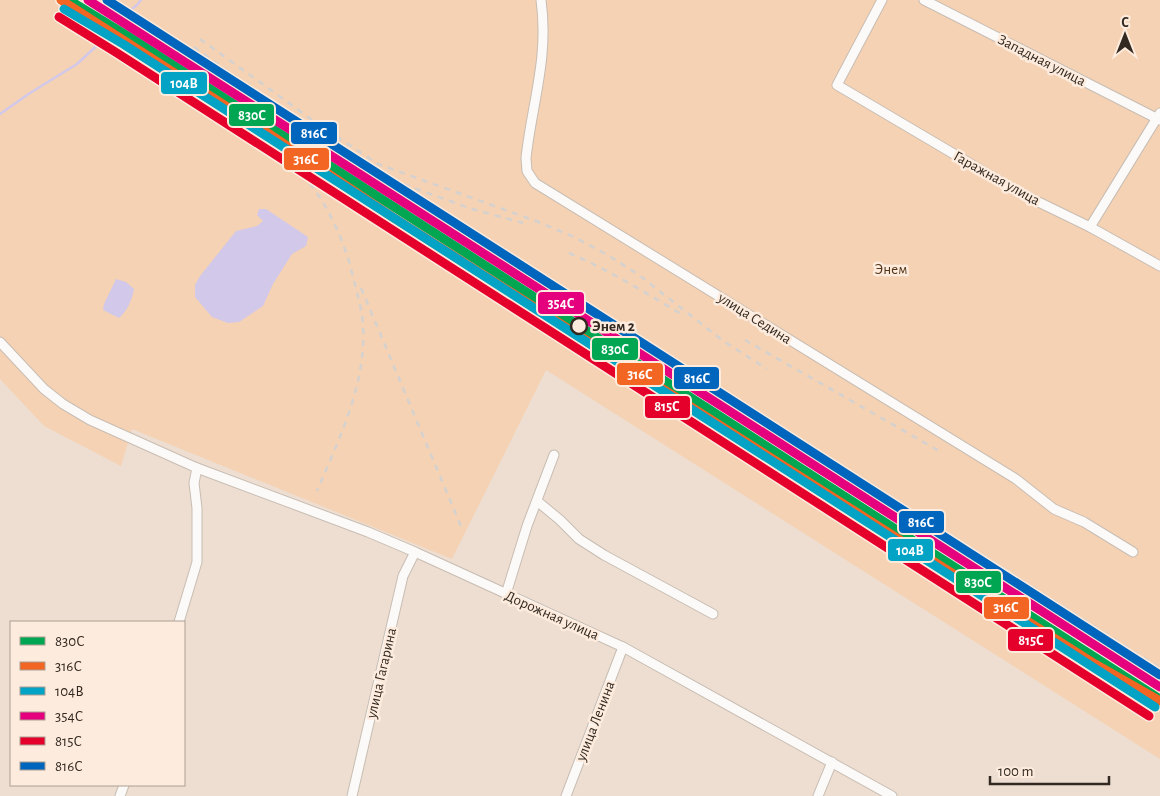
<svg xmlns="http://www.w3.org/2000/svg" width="1160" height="796" font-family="'Alegreya Sans',sans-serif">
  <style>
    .green { fill: #f5d2b4 }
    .water { fill: #d2c8e9 }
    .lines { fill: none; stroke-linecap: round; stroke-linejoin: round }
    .stream { stroke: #d2c8e9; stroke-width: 2.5 }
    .minor-casing { stroke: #c8bdb3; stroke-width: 11 }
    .minor { stroke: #fcfaf8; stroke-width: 9 }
    .rail { stroke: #d5d1ce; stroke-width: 2.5; stroke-dasharray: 6 6; stroke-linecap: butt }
    .rail-1-casing { stroke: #fdecde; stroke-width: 12 }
    .rail-2-casing { stroke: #fdecde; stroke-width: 12 }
    .rail-3-casing { stroke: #fdecde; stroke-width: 12 }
    .rail-4-casing { stroke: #fdecde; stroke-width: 12 }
    .rail-5-casing { stroke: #fdecde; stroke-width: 12 }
    .rail-6-casing { stroke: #fdecde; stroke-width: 12 }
    .rail-1 { stroke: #00a651; stroke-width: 9 }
    .rail-2 { stroke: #f26522; stroke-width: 9 }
    .rail-3 { stroke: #03a3c5; stroke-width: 9 }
    .rail-4 { stroke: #e5007d; stroke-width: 9 }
    .rail-5 { stroke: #e4002b; stroke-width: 9 }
    .rail-6 { stroke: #0065bd; stroke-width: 9 }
    .stop-dot { fill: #fdecde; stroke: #332920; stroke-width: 2.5 }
    .labels { text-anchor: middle; stroke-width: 5; stroke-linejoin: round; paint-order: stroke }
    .street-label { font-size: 15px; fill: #332920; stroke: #fdecde }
    .park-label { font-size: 15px; fill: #543618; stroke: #fdecde }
    .stop-label { font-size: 15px; font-weight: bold; fill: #332920; stroke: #fdecde; text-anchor: start }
    .line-badge { stroke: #fdecde; stroke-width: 2 }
    .badge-label { font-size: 14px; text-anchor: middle; font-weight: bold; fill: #fff }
  </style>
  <rect width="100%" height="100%" fill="#edded1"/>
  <polygon class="green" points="0,0 1160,0 1160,759 546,370 452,559 132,429 121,466 44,426 0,379"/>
  <g class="water">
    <polygon points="259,209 266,209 308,237 306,246 292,254 273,284 263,306 239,322 228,323 212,317 195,297 195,285 200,276 236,231 257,226 263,221 257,215"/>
    <path d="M 116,279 L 126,282 L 134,289 C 132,300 127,311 119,318 L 103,310 L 104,304 Z"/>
  </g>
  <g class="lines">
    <g class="stream">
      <polyline points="119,19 137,5 141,0"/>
      <polyline points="0,114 30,93 77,64 104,39"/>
    </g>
    <g class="minor-casing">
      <g id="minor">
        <path d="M 541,0 C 549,58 532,103 526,158 L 527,171 L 535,183 L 1016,479 L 1054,509 L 1084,522 L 1133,552"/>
        <polyline points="882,0 837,85 1020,193 1090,227 1160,266"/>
        <polyline points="924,0 1160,120"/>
        <polyline points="1090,227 1160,113"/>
        <polyline points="0,342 44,389 63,404 90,420 197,468 368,532 415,552 623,647 892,796"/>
        <polyline points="537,501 560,520 579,539 604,555 713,614"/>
        <polyline points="506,594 527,526 554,455"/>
        <polyline points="179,622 197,562 197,508 194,483 197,468"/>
        <polyline points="120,796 124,785"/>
        <polyline points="352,796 403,576 415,552"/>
        <polyline points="566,796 623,647"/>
        <polyline points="818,796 832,762"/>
      </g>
    </g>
    <use href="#minor" class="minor"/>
    <g class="rail">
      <polyline points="200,39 318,124 378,164 536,221 574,237 606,254 639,275 722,340 767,369"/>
      <path d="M 130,44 C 158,66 187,87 216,107 C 245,127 275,147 300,172 C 323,196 339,230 349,261 C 354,282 361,303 363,324 C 367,383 339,439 317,491"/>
      <polyline points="194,47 361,167 375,174 472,209 523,223"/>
      <polyline points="294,160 484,288"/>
      <path d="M 569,253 C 609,270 646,293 683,315"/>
      <polyline points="361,288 463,531"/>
      <polyline points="745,340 939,451"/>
      <polyline points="698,374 1160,668"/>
    </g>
    <g class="rail-1-casing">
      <polyline id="rail-1" points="69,0 128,36 1160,699"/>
    </g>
    <g class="rail-2-casing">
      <polyline id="rail-2" points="61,0 268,133 391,216 1095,664 1160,701"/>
    </g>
    <g class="rail-3-casing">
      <polyline id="rail-3" points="64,9 123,44 1155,707"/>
    </g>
    <g class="rail-4-casing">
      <polyline id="rail-4" points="88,0 1160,687"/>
    </g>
    <g class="rail-5-casing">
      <polyline id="rail-5" points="59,17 117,53 1149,716"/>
    </g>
    <g class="rail-6-casing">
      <polyline id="rail-6" points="107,0 1160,675"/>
    </g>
    <use href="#rail-1" class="rail-1"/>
    <use href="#rail-2" class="rail-2"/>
    <use href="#rail-3" class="rail-3"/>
    <use href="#rail-4" class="rail-4"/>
    <use href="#rail-5" class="rail-5"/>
    <use href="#rail-6" class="rail-6"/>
  </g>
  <circle class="stop-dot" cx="579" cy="326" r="8"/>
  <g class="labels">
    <g class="street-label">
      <text transform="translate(1042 60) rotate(27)" y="5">Западная улица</text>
      <text transform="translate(997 178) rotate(29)" y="5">Гаражная улица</text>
      <text transform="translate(755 318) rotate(32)" y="5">улица Седина</text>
      <text transform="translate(552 615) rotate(24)" y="5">Дорожная улица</text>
      <text transform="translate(381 673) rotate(-77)" y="5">улица Гагарина</text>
      <text transform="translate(595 721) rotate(-69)" y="5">улица Ленина</text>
    </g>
    <g class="park-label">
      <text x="891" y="274">Энем</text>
    </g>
    <g class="stop-label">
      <text x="592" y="331">Энем 2</text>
    </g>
  </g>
  <g class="line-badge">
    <rect x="160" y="71" width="48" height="24" rx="5" fill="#03a3c5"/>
    <rect x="228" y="103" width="47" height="24" rx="5" fill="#00a651"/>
    <rect x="290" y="121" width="48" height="24" rx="5" fill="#0065bd"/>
    <rect x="283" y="147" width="47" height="24" rx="5" fill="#f26522"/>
    <rect x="537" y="291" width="48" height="24" rx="5" fill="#e5007d"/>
    <rect x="591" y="337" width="48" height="24" rx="5" fill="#00a651"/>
    <rect x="616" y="362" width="48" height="24" rx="5" fill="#f26522"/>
    <rect x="673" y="366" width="47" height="24" rx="5" fill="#0065bd"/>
    <rect x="644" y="395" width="47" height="24" rx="5" fill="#e4002b"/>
    <rect x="898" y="510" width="47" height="24" rx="5" fill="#0065bd"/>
    <rect x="887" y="538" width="47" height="24" rx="5" fill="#03a3c5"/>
    <rect x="955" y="570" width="47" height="24" rx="5" fill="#00a651"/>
    <rect x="983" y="596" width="47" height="24" rx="5" fill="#f26522"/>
    <rect x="1007" y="628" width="47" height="24" rx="5" fill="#e4002b"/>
  </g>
  <g class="badge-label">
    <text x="184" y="88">104В</text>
    <text x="252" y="120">830С</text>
    <text x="314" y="138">816С</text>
    <text x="306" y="164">316С</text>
    <text x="561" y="308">354С</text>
    <text x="615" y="354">830С</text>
    <text x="640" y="379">316С</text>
    <text x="697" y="383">816С</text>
    <text x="667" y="411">815С</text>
    <text x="921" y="527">816С</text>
    <text x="910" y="555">104В</text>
    <text x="978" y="587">830С</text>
    <text x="1006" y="612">316С</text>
    <text x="1031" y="645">815С</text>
  </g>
  <rect x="10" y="621" width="175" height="165" fill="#fdecde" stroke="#ac9e92"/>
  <rect x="20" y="637" width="25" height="8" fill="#00a651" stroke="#ac9e92"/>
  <text x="55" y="646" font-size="15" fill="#332920">830С</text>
  <rect x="20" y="662" width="25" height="8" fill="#f26522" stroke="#ac9e92"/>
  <text x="55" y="671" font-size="15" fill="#332920">316С</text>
  <rect x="20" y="687" width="25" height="8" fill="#03a3c5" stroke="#ac9e92"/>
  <text x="55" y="696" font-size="15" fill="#332920">104В</text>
  <rect x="20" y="712" width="25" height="8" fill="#e5007d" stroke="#ac9e92"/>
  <text x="55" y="721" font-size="15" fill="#332920">354С</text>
  <rect x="20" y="737" width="25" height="8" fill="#e4002b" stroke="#ac9e92"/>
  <text x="55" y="746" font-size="15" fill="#332920">815С</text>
  <rect x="20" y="762" width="25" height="8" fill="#0065bd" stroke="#ac9e92"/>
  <text x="55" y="771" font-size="15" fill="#332920">816С</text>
  <g transform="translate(1125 35)" stroke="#fdecde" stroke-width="4" paint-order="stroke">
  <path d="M0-4L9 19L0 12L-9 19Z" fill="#332920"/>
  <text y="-8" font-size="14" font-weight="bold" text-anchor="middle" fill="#332920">С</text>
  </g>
  <path d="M990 776v8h119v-8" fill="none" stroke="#332920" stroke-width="2.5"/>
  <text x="998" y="776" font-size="15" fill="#332920" stroke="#fdecde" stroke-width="4" paint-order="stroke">100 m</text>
</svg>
